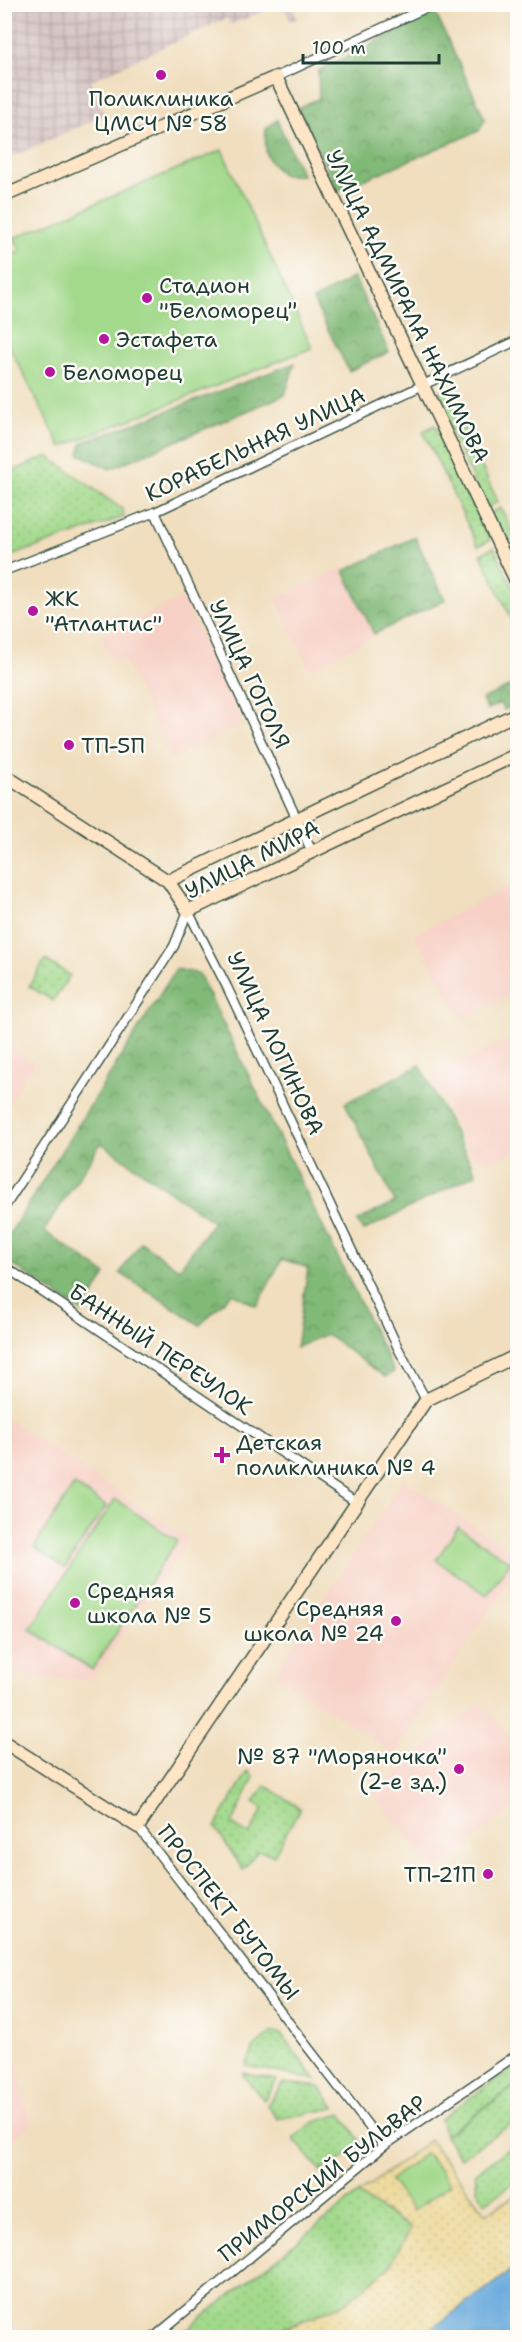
<svg xmlns="http://www.w3.org/2000/svg" width="522" height="2342" font-family="'Shantell Sans',sans-serif">
  <style>
    .built { fill: #f7d1c6 }
    .industrial { fill: url(#industrial-grid) }
    .grass { fill: url(#grass-dots); stroke: #608b60; stroke-width: 1.5 }
    .forest { fill: url(#forest-crowns); stroke: #507b56; stroke-width: 1.5 }
    .sand { fill: url(#sand-dots); stroke: #868c69; stroke-width: 1.5 }
    .pitch { fill: #a2d98b; stroke: #608b60; stroke-width: 1.5 }
    .water { fill: #66a9db; stroke: #427388; stroke-width: 1.5 }
    .lines { fill: none; stroke-linecap: round; stroke-linejoin: round }
    .street-casing { stroke: #3e5549; stroke-width: 11 }
    .secondary-casing { stroke: #3e5549; stroke-width: 15 }
    .street { stroke: #fff; stroke-width: 8 }
    .secondary { stroke: #fde5c5; stroke-width: 12 }
    .poi-dot { fill: #b5179e; stroke: #fdfcf7; stroke-width: 2 }
    .labels { text-anchor: middle; stroke-width: 5; stroke-linejoin: round; paint-order: stroke }
    .poi-label { font-size: 22px; fill: #1f3d34; stroke: #fdfcf7; text-anchor: start }
    .street-label { font-size: 22px; fill: #1f3d34; stroke: #fdfcf7 }
  </style>
  <defs>
    <pattern id="industrial-grid" width="8" height="8" patternUnits="userSpaceOnUse" patternTransform="scale(1.5)"><rect width="8" height="8" fill="#d2bfbf"/><path d="M0 4h8M4 0v8" fill="none" stroke="#aa9c9c"/></pattern>
    <pattern id="grass-dots" width="8" height="8" patternUnits="userSpaceOnUse" patternTransform="scale(1.5)"><rect width="8" height="8" fill="#a2d98b"/><path d="M2 2h.1M6 6h.1" fill="none" stroke="#8bbb79" stroke-width="1.8" stroke-linecap="round"/></pattern>
    <pattern id="forest-crowns" width="20" height="18" patternUnits="userSpaceOnUse" patternTransform="scale(1.5)"><rect width="20" height="18" fill="#81b977"/><path d="M2 6a3 3 0 1 1 6 0M12 15a3 3 0 1 1 6 0" fill="none" stroke="#699862"/></pattern>
    <pattern id="sand-dots" width="8" height="8" patternUnits="userSpaceOnUse" patternTransform="scale(1.5)"><rect width="8" height="8" fill="#eeda9e"/><path d="M2 2h.1M6 6h.1" fill="none" stroke="#ccbc89" stroke-width="1.8" stroke-linecap="round"/></pattern>
  </defs>
  <rect width="100%" height="100%" fill="#fdfcf7"/>
  <filter id="ink" filterUnits="userSpaceOnUse"><feTurbulence type="fractalNoise" baseFrequency=".0167" numOctaves="2"/><feDisplacementMap in="SourceGraphic" scale="12" xChannelSelector="R" yChannelSelector="G"/><feConvolveMatrix kernelMatrix="1 2 1 2 8 2 1 2 1" color-interpolation-filters="sRGB"/></filter>
  <filter id="wash" filterUnits="userSpaceOnUse"><feTurbulence type="fractalNoise" baseFrequency=".008" numOctaves="4" result="noise"/><feDisplacementMap in="SourceGraphic" scale="24" xChannelSelector="R" yChannelSelector="G"/><feGaussianBlur stdDeviation="1.35" result="paint"/><feColorMatrix in="noise" values="0 0 0 0 0 0 0 0 0 0 0 0 0 0 0 0 0 1.4 0 .05"/><feComposite in="paint" operator="in"/></filter>
  <g filter="url(#wash)">
    <rect width="100%" height="100%" fill="#f0debe"/>
    <g class="built">
      <polygon points="341,568 374,636 309,670 275,599"/>
      <polygon points="183,598 243,724 172,759 124,660 113,665 100,636"/>
      <polygon points="517,882 517,992 462,1019 414,934"/>
      <polygon points="517,1036 517,1150 491,1161 471,1155 431,1076"/>
      <polygon points="5,1044 34,1063 5,1110"/>
      <polygon points="4,1417 189,1539 92,1680 32,1678 17,1674 5,1666"/>
      <polygon points="403,1479 517,1555 517,1569 395,1754 274,1674"/>
      <polygon points="480,1702 517,1745 517,1803 436,1873 372,1793"/>
      <polygon points="5,2050 16,2058 31,2124 5,2146"/>
    </g>
    <polygon class="industrial" points="5,4 291,4 297,19 290,21 283,5 271,8 230,25 227,18 90,81 105,115 5,160"/>
    <g class="grass">
      <polygon points="446,389 498,502 486,508 434,394"/>
      <polygon points="435,425 490,540 478,546 423,431"/>
      <polygon points="48,456 122,509 124,517 5,558 5,474"/>
      <polygon points="501,508 517,542 517,565 513,567 488,514"/>
      <polygon points="494,547 517,596 517,631 481,554"/>
      <polygon points="45,960 70,975 53,1001 29,986"/>
      <polygon points="248,1771 254,1777 232,1824 249,1835 263,1809 254,1802 265,1785 300,1808 274,1855 258,1851 243,1870 215,1827"/>
      <polygon points="272,2032 281,2034 316,2080 246,2066 254,2047"/>
      <polygon points="517,2065 517,2084 445,2135 440,2119"/>
      <polygon points="243,2073 277,2080 264,2100 244,2077"/>
      <polygon points="283,2083 320,2087 335,2108 278,2119 267,2105"/>
      <polygon points="517,2085 517,2120 460,2158 445,2136"/>
      <polygon points="341,2114 363,2145 321,2171 293,2138 314,2122"/>
      <polygon points="517,2143 517,2181 485,2203 477,2189 475,2173"/>
      <polygon points="358,2194 412,2229 389,2267 347,2302 263,2337 176,2338"/>
    </g>
    <g class="forest">
      <polygon points="435,12 485,119 479,131 337,191 298,108 319,98 318,71"/>
      <path d="M 277,120 L 302,175 L 283,175 C 265,160 264,152 266,129 Z"/>
      <polygon points="354,277 389,352 349,371 313,300"/>
      <polygon points="295,363 285,395 110,469 79,454 82,443"/>
      <polygon points="415,537 445,600 374,634 344,571"/>
      <polygon points="517,683 517,704 504,710 500,703 487,710 482,699"/>
      <polygon points="176,969 199,974 394,1372 385,1377 326,1334 296,1348 308,1268 282,1259 257,1306 232,1293 200,1325 120,1273 141,1242 179,1269 213,1222 101,1143 44,1231 106,1274 83,1313 5,1259 5,1241"/>
      <polygon points="420,1065 476,1174 363,1231 357,1221 395,1202 345,1103"/>
    </g>
    <polygon class="sand" points="430,2140 486,2214 517,2194 517,2266 421,2337 263,2338 347,2302 389,2267 411,2228 358,2194"/>
    <g class="pitch">
      <polygon points="222,150 312,348 61,447 5,338 5,259 21,251 14,238"/>
      <polygon points="74,1485 106,1506 65,1568 34,1547"/>
      <polygon points="115,1499 177,1541 92,1670 30,1629"/>
      <polygon points="458,1527 510,1562 487,1595 436,1560"/>
      <polygon points="426,2153 450,2184 413,2211 390,2180"/>
    </g>
    <polygon class="water" points="517,2266 517,2337 421,2337"/>
  </g>
  <g filter="url(#ink)">
    <g class="lines">
      <g class="street-casing">
        <g id="street">
          <polyline points="276,77 434,4"/>
          <polyline points="155,512 312,852"/>
          <polyline points="4,571 155,512 518,340"/>
          <polyline points="188,911 227,987 399,1350 426,1400"/>
          <polyline points="4,1208 174,946 188,911"/>
          <polyline points="4,1266 357,1503"/>
          <polyline points="138,1827 384,2146"/>
          <polyline points="153,2338 384,2146 518,2054"/>
        </g>
      </g>
      <g class="secondary-casing">
        <g id="secondary">
          <polyline points="4,196 276,77 518,585"/>
          <polyline points="4,775 168,881 188,911 518,754"/>
          <polyline points="168,881 518,713"/>
          <polyline points="4,1742 138,1827 426,1400 518,1355"/>
        </g>
      </g>
      <use href="#street" class="street"/>
      <use href="#secondary" class="secondary"/>
    </g>
  </g>
  <g class="poi-dot">
    <circle cx="161" cy="75" r="6"/>
    <circle cx="147" cy="298" r="6"/>
    <circle cx="104" cy="339" r="6"/>
    <circle cx="50" cy="372" r="6"/>
    <circle cx="33" cy="611" r="6"/>
    <circle cx="69" cy="745" r="6"/>
    <path d="M219 1446h6v6h6v6h-6v6h-6v-6h-6v-6h6z"/>
    <circle cx="75" cy="1603" r="6"/>
    <circle cx="396" cy="1621" r="6"/>
    <circle cx="459" cy="1769" r="6"/>
    <circle cx="488" cy="1874" r="6"/>
  </g>
  <g class="labels">
    <g class="poi-label">
      <text x="161" y="106" text-anchor="middle">Поликлиника<tspan x="161" dy="25">ЦМСЧ № 58</tspan></text>
      <text x="159" y="293">Стадион<tspan x="159" dy="25">"Беломорец"</tspan></text>
      <text x="116" y="347">Эстафета</text>
      <text x="62" y="380">Беломорец</text>
      <text x="45" y="606">ЖК<tspan x="45" dy="25">"Атлантис"</tspan></text>
      <text x="81" y="753">ТП-5П</text>
      <text x="236" y="1450">Детская<tspan x="236" dy="25">поликлиника № 4</tspan></text>
      <text x="87" y="1598">Средняя<tspan x="87" dy="25">школа № 5</tspan></text>
      <text x="384" y="1616" text-anchor="end">Средняя<tspan x="384" dy="25">школа № 24</tspan></text>
      <text x="447" y="1764" text-anchor="end">№ 87 "Моряночка"<tspan x="447" dy="25">(2-е зд.)</tspan></text>
      <text x="476" y="1882" text-anchor="end">ТП-21П</text>
    </g>
    <g class="street-label">
      <text transform="translate(408 306) rotate(64)" y="8">УЛИЦА АДМИРАЛА НАХИМОВА</text>
      <text transform="translate(255 444) rotate(-25)" y="8">КОРАБЕЛЬНАЯ УЛИЦА</text>
      <text transform="translate(250 674) rotate(65)" y="8">УЛИЦА ГОГОЛЯ</text>
      <text transform="translate(252 859) rotate(-27)" y="8">УЛИЦА МИРА</text>
      <text transform="translate(276 1043) rotate(65)" y="8">УЛИЦА ЛОГИНОВА</text>
      <text transform="translate(161 1349) rotate(34)" y="8">БАННЫЙ ПЕРЕУЛОК</text>
      <text transform="translate(229 1912) rotate(52)" y="8">ПРОСПЕКТ БУТОМЫ</text>
      <text transform="translate(322 2178) rotate(-38)" y="8">ПРИМОРСКИЙ БУЛЬВАР</text>
    </g>
  </g>
  <rect width="522" height="2342" fill="none" stroke="#fdfcf7" stroke-width="24"/>
  <path d="M303 54v9h136v-9" fill="none" stroke="#1f3d34" stroke-width="3"/>
  <text x="312" y="54" font-size="18" fill="#1f3d34" stroke="#fdfcf7" stroke-width="4.5" paint-order="stroke">100 m</text>
</svg>
